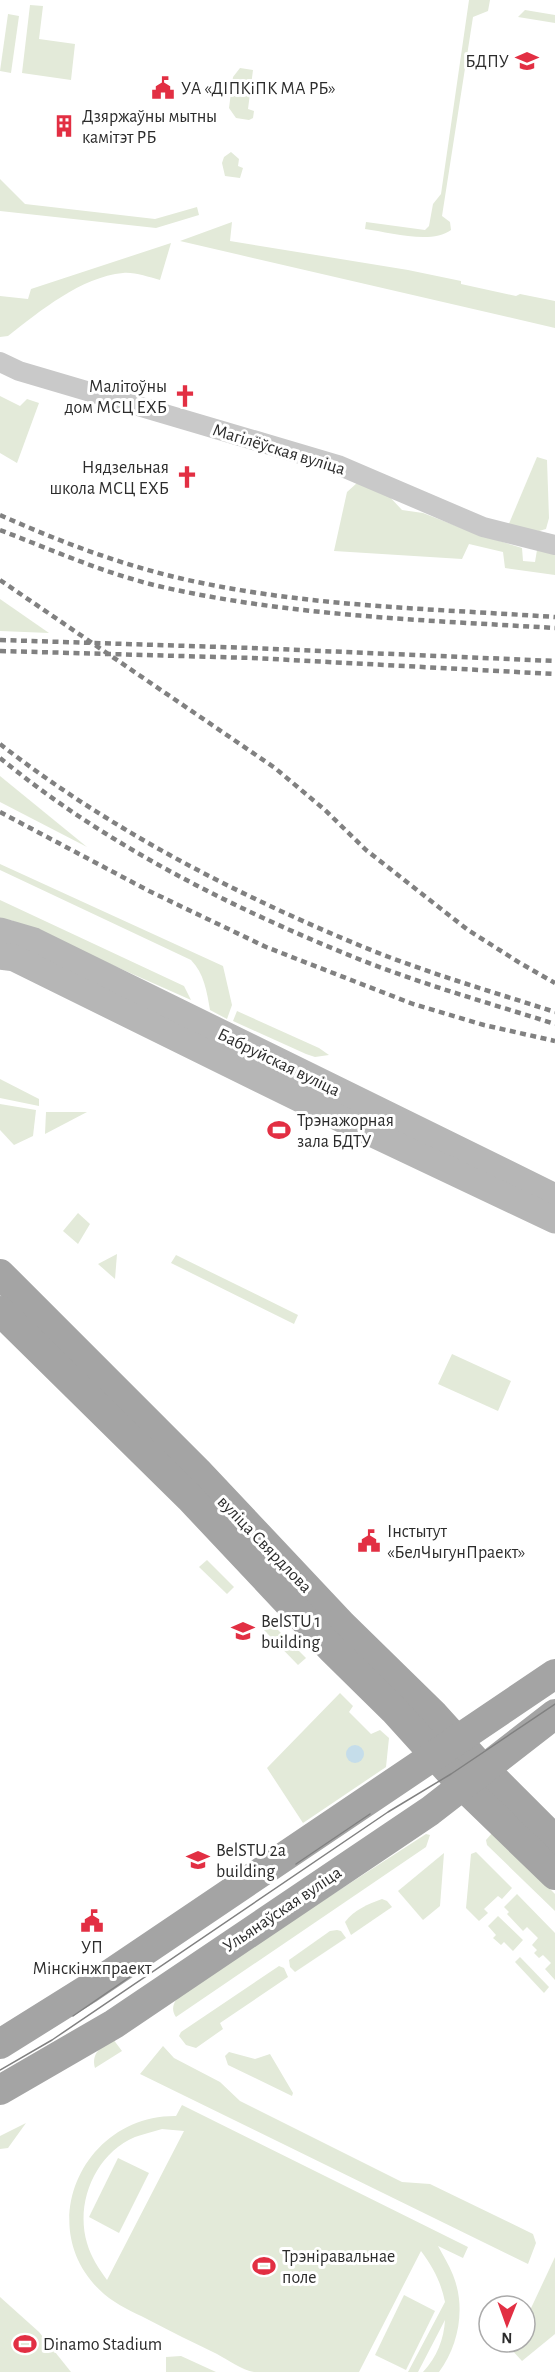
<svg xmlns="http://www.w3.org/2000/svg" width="555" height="2372" font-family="'Alegreya Sans',sans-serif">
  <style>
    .green { fill: #e3ead9; fill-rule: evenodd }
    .water { fill: #c5ddea }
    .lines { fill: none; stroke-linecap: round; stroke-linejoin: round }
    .street { stroke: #c9c9c9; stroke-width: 20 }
    .secondary { stroke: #b6b6b6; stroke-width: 27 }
    .primary { stroke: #a4a4a4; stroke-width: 30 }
    .tram { stroke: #818181; stroke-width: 1.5 }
    .rail { stroke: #818181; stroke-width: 4.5; stroke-dasharray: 6 4.5; stroke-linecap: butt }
    .labels { text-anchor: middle; stroke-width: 6; stroke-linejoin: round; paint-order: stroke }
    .poi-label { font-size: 18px; fill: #2c2c2c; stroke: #fff; text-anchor: start }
    .street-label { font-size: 18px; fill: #2c2c2c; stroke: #fff }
  </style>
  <rect width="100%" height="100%" fill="#fff"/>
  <g class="green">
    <path d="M 469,0 L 490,0 L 488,11 L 473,17 L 442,216 L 450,222 L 451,230 C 431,245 389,232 365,229 L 366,222 L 425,230 L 429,226 L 433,204 L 441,194 Z"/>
    <polygon points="30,5 43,6 39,39 75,44 71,80 22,73"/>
    <polygon points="525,10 555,15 555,23 518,17"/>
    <polygon points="8,14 19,16 11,73 0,71"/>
    <polygon points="240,68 253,70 248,109 254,111 253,118 249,120 236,118 229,108 233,77"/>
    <polygon points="231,152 239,159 238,166 243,168 240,178 225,176 222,163 224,157"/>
    <polygon points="0,179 25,204 155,219 197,207 199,215 156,228 0,211"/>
    <polygon points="232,222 230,241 408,270 461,281 461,284 516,296 520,294 555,301 555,328 180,241"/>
    <path d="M 171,243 L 160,280 C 148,277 135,272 123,273 C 81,277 40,311 8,336 L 0,337 L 0,296 L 28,299 L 31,289 Z"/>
    <polygon points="0,396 20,406 27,399 39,403 17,463 0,453"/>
    <polygon points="537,457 547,460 549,518 546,529 539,531 508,526"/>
    <polygon points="357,483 387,494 402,510 423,513 477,534 522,548 523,561 535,562 537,550 555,553 555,575 505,568 503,552 469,544 462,559 334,551 347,492"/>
    <polygon points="0,599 49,633 0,631"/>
    <polygon points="0,776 87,847 0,802"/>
    <path d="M 0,864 L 223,966 L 232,1005 L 227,1019 L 210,1010 C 207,992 204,973 191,960 L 0,870 Z"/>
    <polygon points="0,900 184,986 191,1000 11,920 0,920"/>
    <polygon points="237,1011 319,1048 329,1055 315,1057 306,1054 233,1021"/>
    <polygon points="0,1079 39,1099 39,1106 0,1098"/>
    <polygon points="0,1104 36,1110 33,1136 14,1145 0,1130"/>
    <polygon points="46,1112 87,1112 45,1134"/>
    <polygon points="78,1213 90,1224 78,1244 63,1231"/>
    <polygon points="117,1254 115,1279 98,1264"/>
    <polygon points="176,1255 298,1315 294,1324 171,1263"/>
    <polygon points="452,1354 511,1381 498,1411 438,1384"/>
    <polygon points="207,1560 234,1587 227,1594 199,1567"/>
    <polygon points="270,1622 306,1658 298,1665 263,1629"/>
    <polygon points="340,1693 353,1706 349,1712 371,1734 380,1730 389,1738 386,1767 303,1823 267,1768"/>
    <polygon points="493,1832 555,1894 555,1911 487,1845 486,1840"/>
    <path d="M 426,1834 L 430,1835 L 426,1847 L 176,2017 C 169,2007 176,1999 183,1991 Z"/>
    <polygon points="476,1852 512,1888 502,1899 498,1896 484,1909 488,1913 479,1921 466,1908 471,1854"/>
    <polygon points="444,1853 440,1906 423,1920 398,1891"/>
    <polygon points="517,1894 555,1933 555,1980 545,1969 551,1963 543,1955 539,1958 534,1953 537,1950 532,1945 538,1938 527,1927 523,1931 507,1914 509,1912 504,1907"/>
    <path d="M 382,1899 L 387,1901 L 392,1907 L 351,1935 L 345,1922 C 354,1910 368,1904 382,1899 Z"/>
    <polygon points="498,1916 523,1940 513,1951 504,1942 501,1945 493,1938 496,1935 488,1926"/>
    <polygon points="337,1930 341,1931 346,1938 295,1972 290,1967 289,1960 330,1931"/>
    <polygon points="520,1957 549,1987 544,1993 515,1962"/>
    <polygon points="279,1966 284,1968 288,1977 220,2023 223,2029 196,2048 186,2045 179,2036 181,2032"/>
    <path d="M 113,2039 L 122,2051 L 95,2068 C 91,2053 101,2047 113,2039 Z"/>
    <polygon points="163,2046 174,2058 220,2082 240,2101 402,2182 430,2184 533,2234 536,2243 528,2264 140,2074"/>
    <polygon points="229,2052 255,2059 270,2054 293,2093 292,2096 228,2065 225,2056"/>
    <path d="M 182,2105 L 468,2247 L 463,2258 L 438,2246 C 443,2255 449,2265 453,2275 C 466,2307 459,2345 439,2372 L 423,2372 C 437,2357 444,2339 445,2320 L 418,2372 L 408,2372 L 445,2302 C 441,2282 433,2267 421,2251 L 359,2372 C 334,2372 310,2372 286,2372 C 275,2372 264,2372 254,2372 C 242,2370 228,2360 217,2354 C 194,2343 170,2331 147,2319 C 133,2312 117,2305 104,2294 C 31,2230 82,2115 176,2116 ZM 162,2129 L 184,2131 L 107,2280 C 99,2269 91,2257 87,2243 C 75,2203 95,2154 135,2137 C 143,2134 153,2132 162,2129 Z"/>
    <polygon points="26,2123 8,2148 0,2149 0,2136"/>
    <polygon points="118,2158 149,2173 119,2233 89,2217"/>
    <polygon points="555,2257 555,2334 522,2361 511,2349 514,2342 525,2342 525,2321"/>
    <polygon points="404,2295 435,2311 406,2370 375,2355"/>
    <polygon points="0,2297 39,2332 71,2372 0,2372"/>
    <polygon points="181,2356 216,2372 166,2372 166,2357"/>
  </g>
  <circle class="water" cx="355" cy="1754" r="9"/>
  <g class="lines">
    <polyline class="street" points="0,362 19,371 338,465 483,527 555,545"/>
    <g class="secondary">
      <polyline points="0,931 34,941 555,1197"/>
      <polyline points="0,956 14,958 337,1117 555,1220"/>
    </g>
    <g class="primary">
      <polyline points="0,1274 197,1471 342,1625 434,1715 473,1758 555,1840"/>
      <polyline points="0,1311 190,1498 331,1648 394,1710 463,1786 555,1875"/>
      <polyline points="0,2044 88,1989 555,1674"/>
      <polyline points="0,2090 114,2024 430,1811 555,1714"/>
    </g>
    <g class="tram">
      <polyline points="296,1864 370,1814"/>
      <polyline points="73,2016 137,1972"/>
      <polyline points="0,2070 52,2040 388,1812 451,1774 555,1704"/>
    </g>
    <g class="rail">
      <path d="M 0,515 C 65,544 132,569 202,583 C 318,607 438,609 555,617"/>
      <path d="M 0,530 C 52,550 104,573 158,586 C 288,616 423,620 555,628"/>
      <polyline points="0,580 275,768 325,810 366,850 468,930 520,963 555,983"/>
      <polyline points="0,640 252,648 555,661"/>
      <polyline points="0,651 253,658 555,674"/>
      <path d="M 0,744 C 109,829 233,893 361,946 C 424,972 490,991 555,1012"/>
      <path d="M 0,758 C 106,845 230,907 356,958 C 421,984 489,1003 555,1024"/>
      <polyline points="0,812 149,891 266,947 413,1004 484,1025 555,1041"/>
    </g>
  </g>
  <defs>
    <g id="university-bare" transform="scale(1.8)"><path d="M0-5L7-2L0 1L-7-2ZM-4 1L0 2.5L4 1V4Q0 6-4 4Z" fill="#e22f43" stroke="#fff" stroke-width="2.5" paint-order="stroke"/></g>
    <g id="civic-bare" transform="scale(1.8)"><path d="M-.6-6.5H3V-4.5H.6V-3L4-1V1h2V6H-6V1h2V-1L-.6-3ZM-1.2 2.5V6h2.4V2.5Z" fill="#e22f43" stroke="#fff" stroke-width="2.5" paint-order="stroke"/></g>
    <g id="building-bare" transform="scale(1.8)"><path d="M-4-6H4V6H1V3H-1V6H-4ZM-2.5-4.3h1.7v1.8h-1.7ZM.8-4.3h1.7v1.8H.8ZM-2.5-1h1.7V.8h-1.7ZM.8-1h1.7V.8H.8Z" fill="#e22f43" stroke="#fff" stroke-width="2.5" paint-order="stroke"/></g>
    <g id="church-bare" transform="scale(1.8)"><path d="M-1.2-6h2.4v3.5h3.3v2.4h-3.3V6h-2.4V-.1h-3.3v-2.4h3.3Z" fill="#e22f43" stroke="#fff" stroke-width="2.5" paint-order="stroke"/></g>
    <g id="stadium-bare" transform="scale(1.8)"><path d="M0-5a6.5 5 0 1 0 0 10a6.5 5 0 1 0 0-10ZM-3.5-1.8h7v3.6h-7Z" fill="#e22f43" stroke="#fff" stroke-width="2.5" paint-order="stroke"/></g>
  </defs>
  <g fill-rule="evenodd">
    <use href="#university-bare" x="527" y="61"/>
    <use href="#civic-bare" x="163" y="88"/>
    <use href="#building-bare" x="64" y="126"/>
    <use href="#church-bare" x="185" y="396"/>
    <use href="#church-bare" x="187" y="477"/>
    <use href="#stadium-bare" x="279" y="1130"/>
    <use href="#civic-bare" x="369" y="1541"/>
    <use href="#university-bare" x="243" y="1631"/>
    <use href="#university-bare" x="198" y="1860"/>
    <use href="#civic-bare" x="92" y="1921"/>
    <use href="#stadium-bare" x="264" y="2266"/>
    <use href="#stadium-bare" x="25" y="2344"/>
  </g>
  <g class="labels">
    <g class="poi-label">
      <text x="509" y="67" text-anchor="end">БДПУ</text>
      <text x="181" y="94">УА «ДІПКіПК МА РБ»</text>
      <text x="82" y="122">Дзяржаўны мытны<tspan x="82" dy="21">камітэт РБ</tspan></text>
      <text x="167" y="392" text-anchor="end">Малітоўны<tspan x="167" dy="21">дом МСЦ ЕХБ</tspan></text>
      <text x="169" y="473" text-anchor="end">Нядзельная<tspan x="169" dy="21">школа МСЦ ЕХБ</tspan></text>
      <text x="297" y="1126">Трэнажорная<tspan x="297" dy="21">зала БДТУ</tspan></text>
      <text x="387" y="1537">Інстытут<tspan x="387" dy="21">«БелЧыгунПраект»</tspan></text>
      <text x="261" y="1627">BelSTU 1<tspan x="261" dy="21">building</tspan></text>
      <text x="216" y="1856">BelSTU 2a<tspan x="216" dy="21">building</tspan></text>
      <text x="92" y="1953" text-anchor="middle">УП<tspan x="92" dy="21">Мінскінжпраект</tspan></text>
      <text x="282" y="2262">Трэніравальнае<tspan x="282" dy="21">поле</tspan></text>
      <text x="43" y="2350">Dinamo Stadium</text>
    </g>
    <g class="street-label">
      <text transform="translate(279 449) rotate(17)" y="6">Магілёўская вуліца</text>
      <text transform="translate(279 1062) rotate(26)" y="6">Бабруйская вуліца</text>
      <text transform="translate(265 1544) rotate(46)" y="6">вуліца Свярдлова</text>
      <text transform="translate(282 1909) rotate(-34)" y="6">Ульянаўская вуліца</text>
    </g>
  </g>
  <g transform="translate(507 2324) rotate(181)"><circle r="28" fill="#ffffff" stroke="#ababab" stroke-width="1.5"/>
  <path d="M0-4.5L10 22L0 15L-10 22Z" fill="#e22f43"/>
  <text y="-9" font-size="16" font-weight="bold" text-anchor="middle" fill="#2c2c2c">N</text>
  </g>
</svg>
